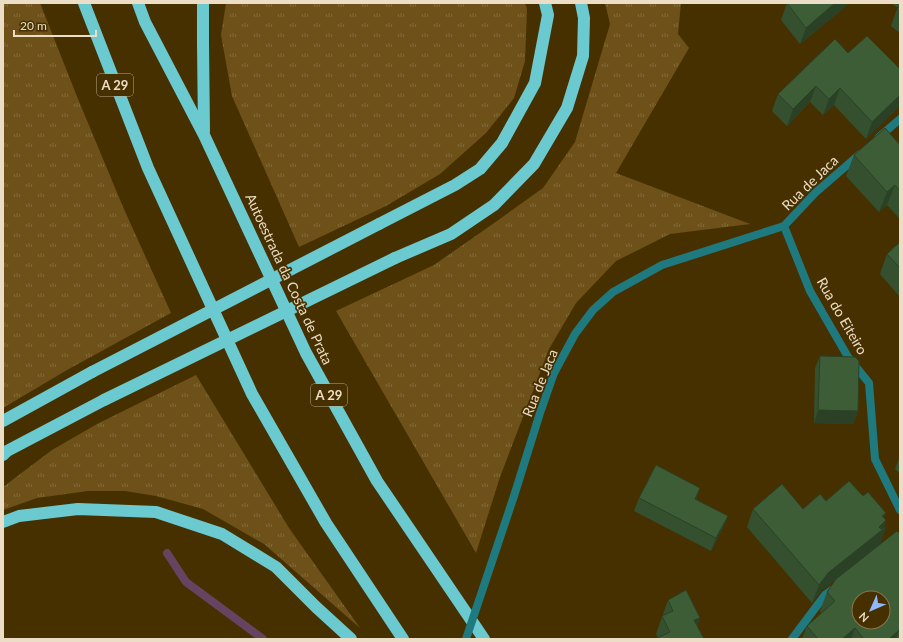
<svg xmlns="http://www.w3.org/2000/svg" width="903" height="642" font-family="Lato,sans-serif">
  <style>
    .grass { fill: url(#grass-tufts) }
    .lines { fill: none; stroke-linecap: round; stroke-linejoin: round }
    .stream { stroke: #664461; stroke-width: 8 }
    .minor { stroke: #1f7a7f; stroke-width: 8 }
    .tertiary { stroke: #1f7a7f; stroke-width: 8 }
    .motorway { stroke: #6acacf; stroke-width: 12 }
    .tertiary-bridge { stroke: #1f7a7f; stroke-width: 8 }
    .motorway-bridge { stroke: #6acacf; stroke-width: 12 }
    .wall { fill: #34502f }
    .shaded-wall { fill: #2b4126 }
    .building { fill: #3d5d37; stroke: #2b4126; fill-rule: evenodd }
    .labels { text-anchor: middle; stroke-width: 3.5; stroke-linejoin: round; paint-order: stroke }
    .shield { fill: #473000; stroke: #baaa8b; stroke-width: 1 }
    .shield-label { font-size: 13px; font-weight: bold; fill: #ecdec6 }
    .street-label { font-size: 14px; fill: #ecdec6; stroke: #473000 }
  </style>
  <defs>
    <pattern id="grass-tufts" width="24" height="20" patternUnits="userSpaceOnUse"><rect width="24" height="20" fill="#6d5119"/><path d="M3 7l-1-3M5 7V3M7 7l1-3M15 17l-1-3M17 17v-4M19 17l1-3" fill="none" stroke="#826a39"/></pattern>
  </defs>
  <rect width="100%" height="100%" fill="#473000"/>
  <g class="grass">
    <polygon points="3,3 40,3 78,99 123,207 171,313 67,370 3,408"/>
    <polygon points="226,3 525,3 527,9 525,61 514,98 486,133 440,174 386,206 299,247 232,96 221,35"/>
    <polygon points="605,3 681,3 678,34 689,48 616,173 750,224 670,234 616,261 576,303 549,349 500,477 476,553 336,311 434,265 497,221 543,188 575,142 610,24"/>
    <polygon points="196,375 289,528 360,628 264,544 203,509 156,496 125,491 88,491 37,498 3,510 3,487 52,450 97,424"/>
  </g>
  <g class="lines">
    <polyline class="stream" points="167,553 186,582 263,639"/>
    <g class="minor">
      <polyline points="784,226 810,291 848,357 869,383 875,459 900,510"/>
      <polyline points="792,639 825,595 833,589"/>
    </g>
    <g class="tertiary">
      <polyline points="879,137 900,119"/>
      <polyline points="514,496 540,413 554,373 575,334 593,310 613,292 662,265 784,226 815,193 860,154"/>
    </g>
    <g class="motorway">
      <polyline points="84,3 148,168 252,394 326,523 403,639"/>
      <polyline points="138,3 145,22 204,135 306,353 377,481 484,639"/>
      <polyline points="203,3 203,44 204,131"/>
      <polyline points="379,224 455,185 480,169 502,143 535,83 548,15 545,3"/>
      <polyline points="395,258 451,234 494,205 534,164 567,108 583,56 584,18 581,3"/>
      <polyline points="3,421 92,372"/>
      <polyline points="3,455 7,451 104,400"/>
      <polyline points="3,522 19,516 78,509 156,512 222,534 276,567 316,607 351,639"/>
    </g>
    <polyline class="tertiary-bridge" points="466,639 514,496"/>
    <g class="motorway-bridge">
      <polyline points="92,372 379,224"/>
      <polyline points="104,400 395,258"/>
    </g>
  </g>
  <g class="wall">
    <polygon points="787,3 850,3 800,44 781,20"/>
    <polygon points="891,3 900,3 900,33 891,26 897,9 898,8"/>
    <polygon points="848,53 900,69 866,139 834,105 823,115 810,102 787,126 772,111 778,94"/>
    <polygon points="900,145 900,219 887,205 879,212 846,176 854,155"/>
    <polygon points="900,242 900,297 880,274 887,254"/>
    <polygon points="820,356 858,411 853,424 814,423 815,368"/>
    <polygon points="900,456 900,474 895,469"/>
    <polygon points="700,488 696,499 723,528 711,551 634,511 639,498"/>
    <polygon points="826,501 884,518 886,520 883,528 880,544 821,591 812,603 747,527 753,509 803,509"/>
    <polygon points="900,534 900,639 802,639 807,626 821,613 820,611 827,592"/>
    <polygon points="668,600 700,618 697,626 658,638 656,634"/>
  </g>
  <g class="shaded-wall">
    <polygon points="835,3 850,3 800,44 806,28"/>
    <polygon points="816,86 810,102 787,126 793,109"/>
    <polygon points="840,88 834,105 823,115 829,99"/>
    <polygon points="900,95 900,106 866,139 872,122"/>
    <polygon points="895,185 887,205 879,212 887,192"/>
    <polygon points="818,410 858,411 853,424 814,423"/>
    <polygon points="700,488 696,500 695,499"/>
    <polygon points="886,513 881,525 886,520 883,529 887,526 880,544 821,591 812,603 819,585 828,573"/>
    <polygon points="728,516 723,528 711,551 716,538"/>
    <polygon points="700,618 694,635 694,620"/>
    <polygon points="855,628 851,639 842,639"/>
    <polygon points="899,630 896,639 889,639"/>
  </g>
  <g class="building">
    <polygon points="787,3 835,3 806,28"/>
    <polygon points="900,6 900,11 897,9"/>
    <polygon points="867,36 900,69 900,95 872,122 840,88 829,99 816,86 793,109 778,94 835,39 848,53"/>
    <polygon points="885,128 900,145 900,191 895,185 887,192 854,155"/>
    <polygon points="900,242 900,268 887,254"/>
    <polygon points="820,356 855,357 859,361 858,411 818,410"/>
    <polygon points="656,465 700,488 695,499 728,516 716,538 639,498"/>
    <polygon points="849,481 863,496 868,492 886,513 882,516 886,520 879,527 881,529 887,526 828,573 819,585 753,509 782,484 803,509 820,494 826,501"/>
    <path d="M 897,531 L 900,534 L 900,630 L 899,630 L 889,639 L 864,639 L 855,628 L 842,639 L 818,639 L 807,626 L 835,601 L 827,592 L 836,579 ZM 859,598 L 883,598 L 883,622 L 859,622 Z"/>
    <polygon points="686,590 700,618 694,620 704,639 655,639 670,632 662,616 673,611 668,600"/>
  </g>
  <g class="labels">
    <g class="shield">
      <rect x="97" y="74" width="36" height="22" rx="3"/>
      <rect x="311" y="384" width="36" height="22" rx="3"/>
    </g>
    <g class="shield-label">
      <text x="115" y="90">A 29</text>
      <text x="329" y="400">A 29</text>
    </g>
    <g class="street-label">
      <text transform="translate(810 183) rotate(-44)" y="5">Rua de Jaca</text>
      <text transform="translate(289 279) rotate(65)" y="5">Autoestrada da Costa de Prata</text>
      <text transform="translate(842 316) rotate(60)" y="5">Rua do Eiteiro</text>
      <text transform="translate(540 383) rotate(-68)" y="5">Rua de Jaca</text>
    </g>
  </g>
  <rect width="903" height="642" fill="none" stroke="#ecdec6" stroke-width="8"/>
  <g transform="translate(871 610) rotate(225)"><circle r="19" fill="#473000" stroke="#89764f"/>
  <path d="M0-3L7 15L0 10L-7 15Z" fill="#8fb8fd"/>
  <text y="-6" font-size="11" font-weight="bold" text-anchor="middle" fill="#ecdec6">N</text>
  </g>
  <path d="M14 30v6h82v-6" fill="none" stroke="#ecdec6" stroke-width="2"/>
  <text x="20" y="30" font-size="12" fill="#ecdec6" stroke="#473000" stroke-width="3" paint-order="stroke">20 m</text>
</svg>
